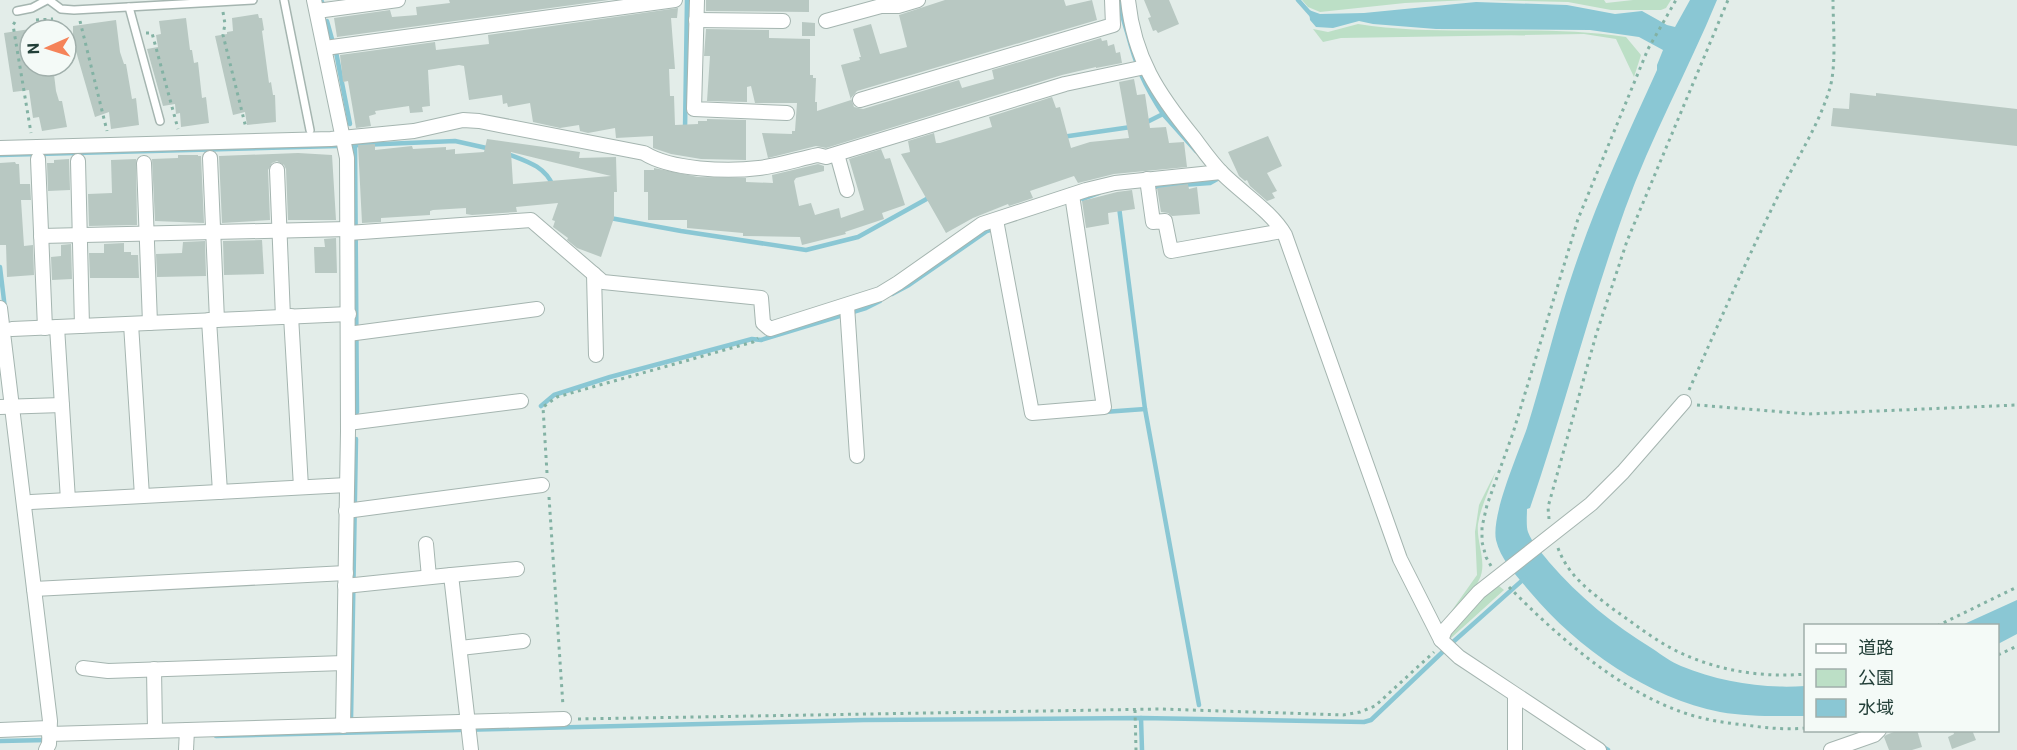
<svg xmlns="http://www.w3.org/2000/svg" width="2017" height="750" font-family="Roboto,'Noto Sans JP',sans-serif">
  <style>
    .green { fill: #bcdfc6 }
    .water { fill: #8ac7d4 }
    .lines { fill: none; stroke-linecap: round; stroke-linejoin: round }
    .stream { stroke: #8ac7d4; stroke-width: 4.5 }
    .building { fill: #b8c8c2; fill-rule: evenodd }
    .lane-casing { stroke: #a5b5b0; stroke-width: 10 }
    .street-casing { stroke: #a5b5b0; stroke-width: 16 }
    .path { stroke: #83b2a4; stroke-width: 3; stroke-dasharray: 3 4.5; stroke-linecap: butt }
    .lane { stroke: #fff; stroke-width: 7 }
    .street { stroke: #fff; stroke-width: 14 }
  </style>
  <rect width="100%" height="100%" fill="#e3ede9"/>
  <g class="green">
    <polygon points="1302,0 1469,0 1405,3 1320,12 1308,7"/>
    <polygon points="1489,0 1604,0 1606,3 1633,0 1671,0 1666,8 1661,10 1611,10 1568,2"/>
    <path d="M 1358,24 C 1447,38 1537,23 1626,37 L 1641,55 L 1634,77 L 1616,39 L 1584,34 L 1341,38 L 1323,42 L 1313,29 L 1328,32 Z"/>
    <path d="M 1496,471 C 1490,488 1481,506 1478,524 C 1476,543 1488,563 1479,580 C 1472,596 1455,610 1443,623 L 1477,575 L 1475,532 L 1479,505 Z"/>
    <polygon points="1493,585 1499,586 1504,590 1451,638 1449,634"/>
  </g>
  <g class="water">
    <path d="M 1690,0 L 1717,0 C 1688,70 1651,137 1625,209 C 1590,307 1564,409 1530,508 L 1527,509 C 1527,516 1526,526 1528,532 C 1532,543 1542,553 1549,562 C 1579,597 1614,625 1653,649 C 1662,655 1671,662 1681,666 C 1720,682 1764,689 1805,686 L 1805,716 C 1777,716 1748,717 1720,712 C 1650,699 1576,647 1531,593 C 1518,577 1501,561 1496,540 C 1491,515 1518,454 1527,428 C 1543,377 1555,325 1572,275 C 1595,205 1626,138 1657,70 L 1657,65 L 1663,50 L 1639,37 L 1590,30 L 1436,29 L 1373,24 L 1359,21 L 1333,28 L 1316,27 L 1310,20 L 1309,10 L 1320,14 L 1364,13 L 1476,2 L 1567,5 L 1615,14 L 1642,11 L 1667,25 L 1675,27 Z"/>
    <polygon points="2017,600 2017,634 1998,644 1998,626 1962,625"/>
  </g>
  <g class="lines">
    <g class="stream">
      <polyline points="321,0 322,2"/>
      <path d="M 1120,0 C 1120,11 1124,22 1127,32 C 1136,66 1144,85 1163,114 L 1145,123"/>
      <polyline points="1298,0 1314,18"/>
      <polyline points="327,21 332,39"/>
      <polyline points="336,52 350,124"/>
      <polyline points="1163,114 1196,151"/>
      <polyline points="685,130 687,0"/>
      <polyline points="1062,137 1131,127"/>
      <polyline points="355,142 357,412"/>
      <path d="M 508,154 C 526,161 545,166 553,186"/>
      <polyline points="0,155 337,146 455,141 491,149"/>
      <polyline points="1153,187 1210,183 1219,178"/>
      <polyline points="1083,199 1099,193"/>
      <polyline points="1119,207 1145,409 1199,705"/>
      <polyline points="610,218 681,231 806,250 858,237 932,196"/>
      <polyline points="0,267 5,309"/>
      <polyline points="892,294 909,285 987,231 993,229"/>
      <polyline points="541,406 554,395 610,377 752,339 761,340 866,308 880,301"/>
      <polyline points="1104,412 1145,409"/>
      <polyline points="1141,718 1142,750"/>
      <polyline points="351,720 356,439"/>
      <polyline points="216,736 864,720 1141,718 1364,722 1371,720 1453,642 1525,578"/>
      <polyline points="0,741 48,740"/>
      <polyline points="1600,745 1608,750"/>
    </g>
  </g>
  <g class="building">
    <polygon points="449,0 609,0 337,37 334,18 390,10 392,17 417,15 416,7 450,3"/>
    <polygon points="706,0 809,0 809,12 706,11"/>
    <polygon points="945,0 1064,0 1066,6 1092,0 1097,20 857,91 851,98 854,107 863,109 959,80 962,88 994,79 992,70 1101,38 1102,41 1107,40 1108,46 1114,44 1116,53 1120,52 1122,63 1096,68 1096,67 1062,75 826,148 816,146 768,158 762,133 792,134 792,131 795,131 797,103 755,103 751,86 747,87 747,102 707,101 710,56 704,56 706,29 769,30 769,38 810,39 810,75 813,75 813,78 816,78 815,102 817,102 817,111 851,100 841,65 860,60 859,57 861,57 853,29 871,24 880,54 907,47 899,15"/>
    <polygon points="1144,0 1169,0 1179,24 1158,33 1156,30 1153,31 1148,18 1151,17"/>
    <polygon points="678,8 677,18 671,18 675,69 669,69 670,96 674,96 675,125 698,124 698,121 707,121 707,119 746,120 746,160 701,159 671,154 653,148 653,136 616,138 615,128 588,133 580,131 579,125 560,128 533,122 530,103 508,107 507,103 503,104 502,95 469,100 464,66 459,65 428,70 430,106 422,107 423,112 410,113 409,106 375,111 376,114 369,116 371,126 356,128 348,81 343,82 340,55 435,42 436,50 489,44 488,35"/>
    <polygon points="258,14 259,18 262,18 264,30 262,31 269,83 271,82 273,95 275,95 276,122 247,125 245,112 233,115 215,36 227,34 227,32 233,31 232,18"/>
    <polygon points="186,18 190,50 192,50 194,63 198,62 202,98 206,97 209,123 181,127 180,113 176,114 175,104 163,106 147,49 158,47 156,35 161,34 159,21"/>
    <polygon points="116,20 120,52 124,64 126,64 132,99 136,98 139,125 111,129 109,112 95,117 73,41 73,26"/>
    <polygon points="802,22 815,23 815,36 802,36"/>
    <polygon points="30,29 30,66 53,66 56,91 59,101 62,101 67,127 42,131 39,117 33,118 29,90 13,92 4,33"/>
    <polygon points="1134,79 1137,95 1145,94 1150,128 1166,127 1169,143 1184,142 1187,167 1114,174 1078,183 1074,176 1030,191 1033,198 1009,206 1008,204 973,218 946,233 901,154 910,152 908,141 934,133 936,143 940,143 992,127 989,117 1052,97 1056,108 1060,107 1071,148 1090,142 1129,138 1119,82"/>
    <polygon points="1850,93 1876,96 1876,93 2017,109 2017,146 1831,126 1833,108 1849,109"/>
    <polygon points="1268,136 1282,166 1267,173 1277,191 1272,193 1275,198 1267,201 1250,186 1247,180 1245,181 1239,176 1228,152"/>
    <path d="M 487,139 L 580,152 L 579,158 L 616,157 L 617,192 L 614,192 L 614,218 L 601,257 L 577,248 L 567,240 L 568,238 L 553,227 L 555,221 L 552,220 L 558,203 L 516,207 L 517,212 L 472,215 L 466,214 L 466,208 L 433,210 L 430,211 L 430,215 L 381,218 L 381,222 L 362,223 L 358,145 L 375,144 L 375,150 L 412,146 L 413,149 L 446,147 L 446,150 L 455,149 L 455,154 L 484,152 ZM 511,152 L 556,163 L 611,176 L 513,184 Z"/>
    <polygon points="881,149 885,159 890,158 905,205 882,213 884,219 845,232 846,234 802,245 800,237 743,236 743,233 687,228 687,220 648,220 648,192 644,192 644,170 654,170 654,168 698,177 746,178 746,182 773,183 772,175 818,164 824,166 824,171 796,178 794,181 799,206 811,203 815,215 839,208 841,218 864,210 849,159"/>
    <polygon points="298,153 332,155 336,220 288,220 286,169 284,165 277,161 272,163 268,170 270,220 222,223 219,156"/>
    <polygon points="178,155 198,155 198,156 201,156 204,223 155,221 152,159 178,158"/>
    <polygon points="69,159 70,190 48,191 47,163 54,163 54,160"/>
    <polygon points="136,159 137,225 89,226 88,194 112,193 111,160"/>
    <polygon points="15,162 16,164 19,164 20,184 30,184 31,200 21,200 24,246 33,245 34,275 7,277 6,245 0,245 0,163"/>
    <polygon points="1188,184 1189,189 1197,187 1200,214 1172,216 1168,213 1161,212 1157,188"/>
    <polygon points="1132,190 1135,209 1108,213 1109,224 1086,228 1082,201 1117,192"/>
    <polygon points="336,238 337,273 315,273 314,247 325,247 324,239"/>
    <polygon points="262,240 264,274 224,275 223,241"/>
    <polygon points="205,241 206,276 157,277 156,254 182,253 183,242"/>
    <polygon points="124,243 124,252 131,252 131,255 138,255 139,278 90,278 89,253 104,253 104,244"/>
    <polygon points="71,244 72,279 52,280 51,257 61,256 61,245"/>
    <polygon points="1899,730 1917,730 1922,747 1912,750 1889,750 1884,737 1886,735"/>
    <polygon points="1953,730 1972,730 1976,740 1952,749 1948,737 1954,734"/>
  </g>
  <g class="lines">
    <g class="lane-casing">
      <g id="lane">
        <polyline points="49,0 61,9 74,10 253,0"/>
        <polyline points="284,0 310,130"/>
        <polyline points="129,7 160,121"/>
        <polyline points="17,11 32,8 47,0"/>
      </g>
    </g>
    <g class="street-casing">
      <g id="street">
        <polyline points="314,0 347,158 348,431 343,726"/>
        <polyline points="697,0 694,109 787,113"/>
        <path d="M 1128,0 C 1134,58 1158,94 1194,138 C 1203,150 1212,163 1223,174 C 1242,193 1272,212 1285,235 L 1400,559 L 1441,640 L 1459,657 L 1599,750"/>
        <polyline points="317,11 398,0"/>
        <polyline points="696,20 783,21"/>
        <polyline points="826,21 881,6 898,6 918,0"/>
        <polyline points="325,48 675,0"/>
        <polyline points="860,100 1113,25 1112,0"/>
        <path d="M 0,148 L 331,139 L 414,131 L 463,120 L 479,121 L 644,153 C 671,170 727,172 759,168 C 777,166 799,159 818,155 L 826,157 L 1065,84 L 1145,67"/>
        <polyline points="837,154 847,190"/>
        <polyline points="210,158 217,320"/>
        <polyline points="38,159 45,328"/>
        <polyline points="78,161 82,326"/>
        <polyline points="144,163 150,323"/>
        <polyline points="277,170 283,317"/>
        <polyline points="1147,179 1153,222 1165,221 1171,251 1282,231"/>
        <polyline points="996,220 1032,413 1104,407 1072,195"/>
        <polyline points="348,233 531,220 603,282 761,298 763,323 770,329 880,294 898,283 982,224 1086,190 1115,183 1221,172"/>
        <polyline points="41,236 348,229"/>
        <polyline points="594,274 596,355"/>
        <polyline points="847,306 857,456"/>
        <polyline points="0,308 50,721 49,744 46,750"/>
        <polyline points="291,316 301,487"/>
        <polyline points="209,320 220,492"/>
        <polyline points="131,324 142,496"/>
        <polyline points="57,327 68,500"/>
        <polyline points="12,329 349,314"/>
        <polyline points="348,334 537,309"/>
        <polyline points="0,407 62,405"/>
        <polyline points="348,423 521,401"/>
        <polyline points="31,502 347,485"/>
        <polyline points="346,511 542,485"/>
        <polyline points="426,544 429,577"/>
        <polyline points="451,575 517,569"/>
        <polyline points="345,586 451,575 471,750"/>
        <polyline points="34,589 346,573"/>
        <polyline points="1441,640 1445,630 1479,592 1591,504 1623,472 1684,402"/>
        <polyline points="460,648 523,641"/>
        <polyline points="83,668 108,671 344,663"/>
        <polyline points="154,669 155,730"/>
        <polyline points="1515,695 1515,750"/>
        <polyline points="0,730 49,728"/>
        <polyline points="49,734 564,719"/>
        <polyline points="186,750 187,730"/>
        <polyline points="1831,750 1874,735 1879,730"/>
      </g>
    </g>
    <g class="path">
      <polyline points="223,12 225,24 223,35 246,128"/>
      <polyline points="36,20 53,19"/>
      <polyline points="80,21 107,131"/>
      <polyline points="15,22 13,25 31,133"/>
      <polyline points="146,33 152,33 178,129"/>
      <path d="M 1689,390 C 1718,325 1746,261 1777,198 C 1794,163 1817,129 1829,91 C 1837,68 1833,25 1833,0"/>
      <polyline points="1697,405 1808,414 2017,405"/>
      <polyline points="547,473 543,407 557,397 753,342 758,338"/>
      <polyline points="549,497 563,706"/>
      <polyline points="1549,519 1548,507 1596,335 1627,241 1728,0"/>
      <path d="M 1558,548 C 1568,576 1591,592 1613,609 C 1636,625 1658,643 1683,654 C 1720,671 1765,678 1806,674"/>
      <polyline points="1491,566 1486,557 1482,542 1482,527 1487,505 1513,433 1578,219 1648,49 1676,0"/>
      <path d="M 1509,587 C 1555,634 1616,688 1679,711 C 1700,719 1724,723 1746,725 C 1766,728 1786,730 1806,728"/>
      <polyline points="1937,626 2017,587"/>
      <polyline points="1998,655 2017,646"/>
      <polyline points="1135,710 1136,750"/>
      <polyline points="578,719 1161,709 1343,715 1360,712 1375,706 1434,652"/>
    </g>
    <use href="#lane" class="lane"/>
    <use href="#street" class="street"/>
  </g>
  <rect x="1804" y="624" width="195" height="108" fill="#f4faf7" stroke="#a0afab" stroke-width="1.5"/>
  <rect x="1816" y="644" width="30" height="9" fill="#ffffff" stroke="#a0afab" stroke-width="1.5"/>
  <text x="1858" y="654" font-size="18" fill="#223f38">道路</text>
  <rect x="1816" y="669" width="30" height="18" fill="#bcdfc6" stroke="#a0afab" stroke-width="1.5"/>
  <text x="1858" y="684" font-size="18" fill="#223f38">公園</text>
  <rect x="1816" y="699" width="30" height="18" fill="#8ac7d4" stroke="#a0afab" stroke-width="1.5"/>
  <text x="1858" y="714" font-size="18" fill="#223f38">水域</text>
  <g transform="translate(48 48) rotate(267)"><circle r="28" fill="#f4faf7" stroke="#a0afab" stroke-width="1.5"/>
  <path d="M0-4.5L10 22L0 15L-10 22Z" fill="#f58359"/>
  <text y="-9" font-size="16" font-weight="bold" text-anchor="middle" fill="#223f38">N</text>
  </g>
</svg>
